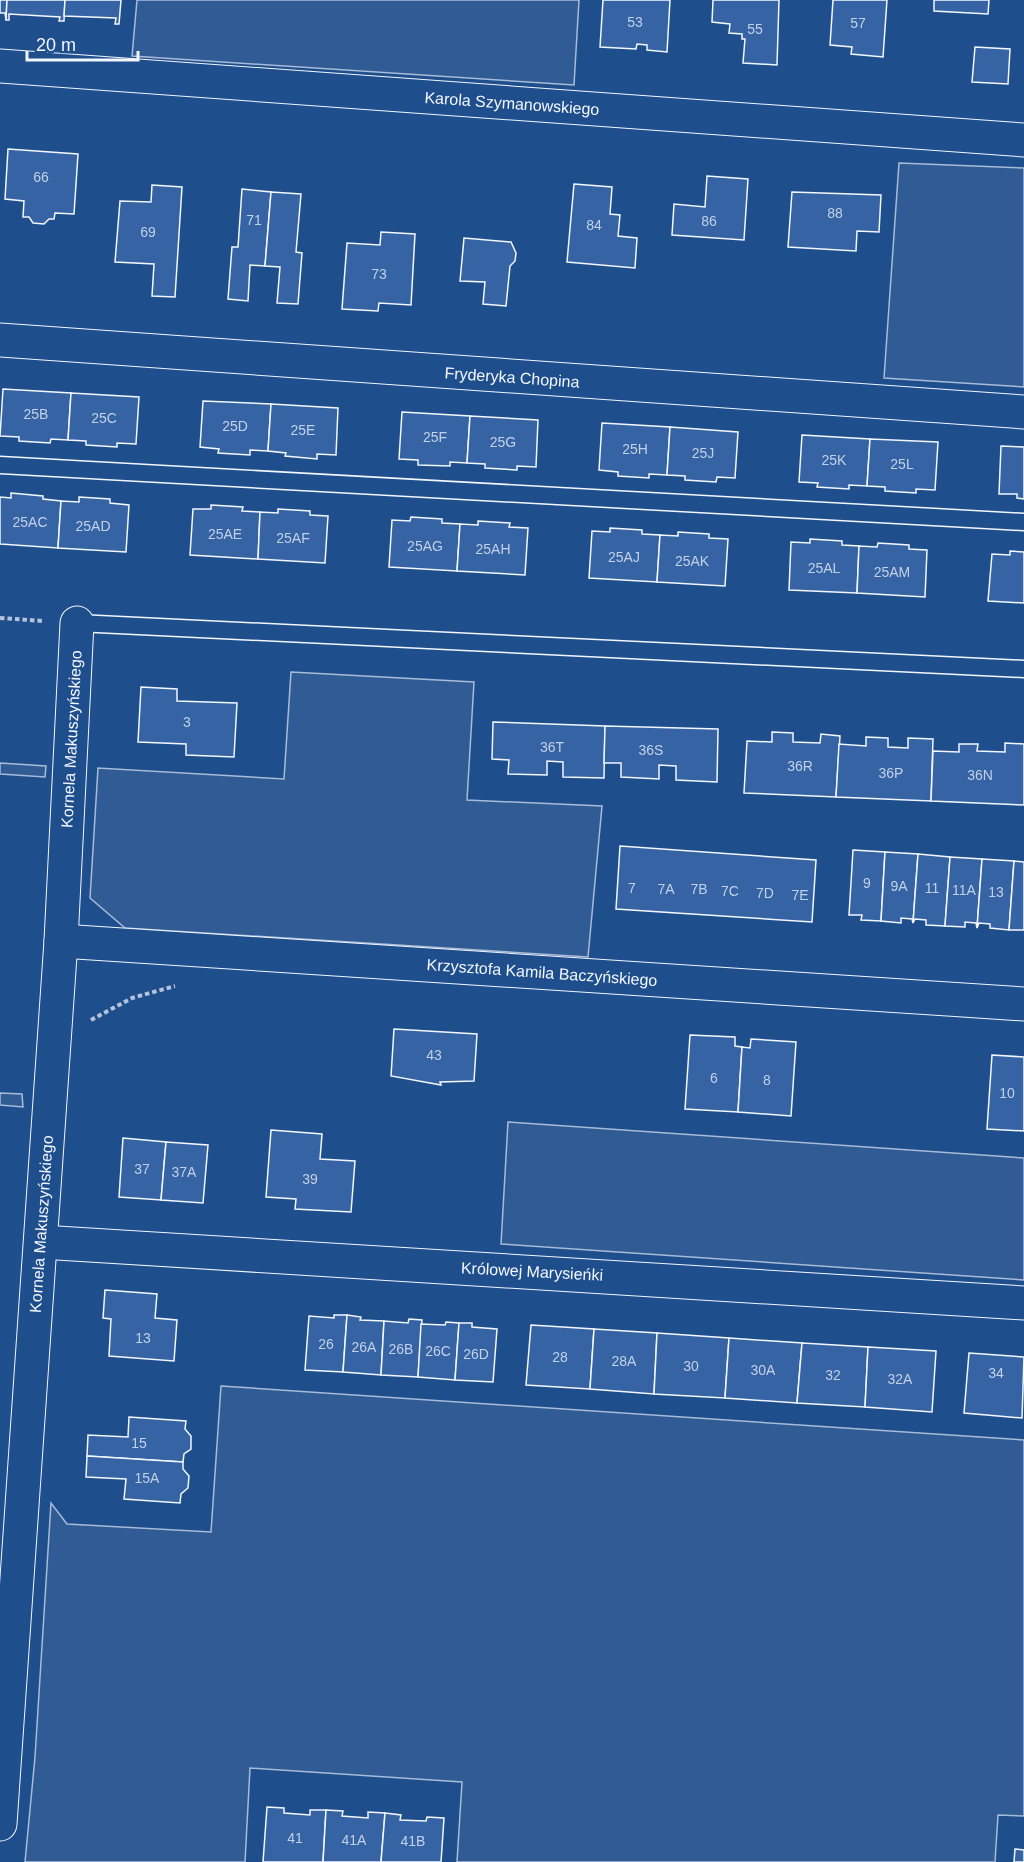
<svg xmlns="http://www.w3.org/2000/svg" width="1024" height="1862" font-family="Arial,sans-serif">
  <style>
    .built { fill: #305b95; stroke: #a8bbd7; stroke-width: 1.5 }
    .building { fill: #3563a3; stroke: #f2f6ff; stroke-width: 1.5 }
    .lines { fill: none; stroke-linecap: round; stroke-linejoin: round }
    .service-casing { stroke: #f2f6ff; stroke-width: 19 }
    .minor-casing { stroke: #f2f6ff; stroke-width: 35 }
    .path { stroke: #b3c4dc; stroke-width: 4; stroke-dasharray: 4.5 3; stroke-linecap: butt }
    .service { stroke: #1f4e8c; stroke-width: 16 }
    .minor { stroke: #1f4e8c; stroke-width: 33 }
    .labels { text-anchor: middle; stroke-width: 4.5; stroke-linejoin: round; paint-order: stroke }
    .number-label { font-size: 14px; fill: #c3d1e8 }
    .street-label { font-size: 16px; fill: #f2f6ff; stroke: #1f4e8c }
  </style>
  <rect width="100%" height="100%" fill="#1f4e8c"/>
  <g class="built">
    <polygon points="137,0 579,0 574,85 132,56"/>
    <polygon points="899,163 1024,168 1024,387 884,378"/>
    <polygon points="291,672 474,682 467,800 602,806 588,957 125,928 90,898 98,768 284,779"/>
    <polygon points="0,763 46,766 45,777 0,774"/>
    <polygon points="0,1093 22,1094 23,1107 0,1105"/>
    <polygon points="508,1122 1024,1158 1024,1280 501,1244"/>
    <polygon points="221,1386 1024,1440 1024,1816 998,1815 995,1862 457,1862 462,1782 250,1768 245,1862 25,1862 35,1757 51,1503 67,1524 211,1532"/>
  </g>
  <g class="building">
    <polygon points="0,0 7,0 6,20 5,13 0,13"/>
    <polygon points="7,0 65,0 64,21 59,21 60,17 9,14 9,20 6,20"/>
    <polygon points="65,0 121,0 119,24 115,24 116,18 64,16"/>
    <polygon points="603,0 670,0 667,52 647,50 647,45 637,44 636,49 600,47"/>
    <polygon points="713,0 779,0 777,65 743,63 745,39 742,39 742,34 729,33 730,24 712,22"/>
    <polygon points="833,0 887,0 883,57 851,54 852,47 830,45"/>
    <polygon points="934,0 989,0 988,14 934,11"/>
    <polygon points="975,47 1010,49 1008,84 972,82"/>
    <polygon points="8,149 78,154 74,214 55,213 54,219 49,219 44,224 33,223 29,217 23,217 24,201 5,199"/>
    <polygon points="707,176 748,179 744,240 672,235 674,204 705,207"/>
    <polygon points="574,184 612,187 610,214 620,215 618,236 637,238 635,268 567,262"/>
    <polygon points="152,185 182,187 175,297 152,296 154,264 115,262 120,201 151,202"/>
    <polygon points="242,189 271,192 265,266 250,265 248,301 228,299 232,247 238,247"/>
    <polygon points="271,192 301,194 296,252 302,253 298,304 277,303 280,267 265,266"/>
    <polygon points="792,192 881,195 879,232 857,231 856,251 788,247"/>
    <polygon points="381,232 415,234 411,305 379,303 378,311 342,309 347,243 380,245"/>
    <polygon points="464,238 511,242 516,253 515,261 510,266 506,306 483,304 485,282 460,281"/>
    <polygon points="3,389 71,393 68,440 51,439 50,443 19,441 19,437 0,436"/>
    <polygon points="71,393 139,397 136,444 117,443 117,447 86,445 86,441 68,440"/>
    <polygon points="203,401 271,404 268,451 250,450 250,455 218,453 219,449 200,447"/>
    <polygon points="271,404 338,408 336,455 317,454 317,459 285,456 286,453 268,451"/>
    <polygon points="402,412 470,416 467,463 450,462 450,466 418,465 418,460 399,459"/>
    <polygon points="470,416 538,420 536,467 517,466 517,470 485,468 485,464 467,463"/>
    <polygon points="602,423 670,427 667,475 649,474 649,478 618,476 618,472 599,470"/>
    <polygon points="670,427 738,432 735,478 717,477 716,482 685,480 685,476 667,475"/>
    <polygon points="802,435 870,439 867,486 849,485 849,489 817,487 818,483 799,482"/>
    <polygon points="870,439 938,442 935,490 916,489 916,493 885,491 885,487 867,486"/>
    <polygon points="1001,446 1024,447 1024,499 1017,498 1017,494 999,494"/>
    <polygon points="11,493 43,496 43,499 61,501 58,548 0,544 0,497 11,498"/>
    <polygon points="79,497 110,499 110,503 129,505 126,552 58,548 61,501 79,502"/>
    <polygon points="211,505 243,507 242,511 260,512 258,559 190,555 193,509 211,509"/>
    <polygon points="278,509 310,511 310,515 328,516 325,563 258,559 260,512 278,513"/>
    <polygon points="411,517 442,519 442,523 460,524 457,571 389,567 392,520 410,521"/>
    <polygon points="478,521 510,523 509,527 528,528 525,575 457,571 460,524 478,525"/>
    <polygon points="610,528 642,530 642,534 660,535 657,582 589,578 592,531 610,532"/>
    <polygon points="678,532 709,534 709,538 728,539 725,586 657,582 660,535 678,536"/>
    <polygon points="810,539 842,541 842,545 859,546 857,593 789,590 791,542 810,543"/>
    <polygon points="878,543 909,545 909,549 927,550 925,597 857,593 859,546 877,547"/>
    <polygon points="1010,551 1024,552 1024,603 988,601 992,554 1010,555"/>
    <polygon points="141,687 177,689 177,701 237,703 234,757 186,755 186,744 138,742"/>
    <polygon points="493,722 605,726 604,778 563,777 563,762 547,761 547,775 508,774 509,760 492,759"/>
    <polygon points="605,726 718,729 717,782 676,780 676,766 659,765 659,779 621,777 621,763 604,763"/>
    <polygon points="772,732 793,733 793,742 820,743 821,734 840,736 836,797 744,793 747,741 772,742"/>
    <polygon points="866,737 888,738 888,747 908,748 908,738 933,739 931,801 836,797 839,744 866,746"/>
    <polygon points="1005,743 1024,744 1024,805 931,801 933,751 959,752 959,744 978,744 977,751 1005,752"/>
    <polygon points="620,846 816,860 812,922 616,909"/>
    <polygon points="853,850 885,852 881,921 861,920 862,915 849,915"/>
    <polygon points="885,852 918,854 913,923 912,919 901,918 901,923 881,921"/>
    <polygon points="918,854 950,857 945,926 926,925 926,920 915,919 913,923"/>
    <polygon points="950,857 982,859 977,928 976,923 965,922 965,927 945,926"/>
    <polygon points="982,859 1014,861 1009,930 990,928 990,924 979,923 977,928"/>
    <polygon points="1014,861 1024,862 1024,930 1009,930"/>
    <polygon points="394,1029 477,1034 474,1081 440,1082 441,1085 391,1076"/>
    <polygon points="690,1035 735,1037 735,1046 742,1047 738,1112 685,1109"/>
    <polygon points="751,1039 796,1042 791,1116 738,1112 742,1047 750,1048"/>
    <polygon points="992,1055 1024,1057 1024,1131 987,1129"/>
    <polygon points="271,1130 322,1134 320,1159 355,1161 351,1212 295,1209 296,1199 266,1197"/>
    <polygon points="123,1138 166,1142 161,1200 119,1197"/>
    <polygon points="166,1142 208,1145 203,1203 161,1200"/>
    <polygon points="105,1290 157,1294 155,1318 177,1320 174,1361 109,1356 111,1319 103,1318"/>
    <polygon points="334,1315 347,1315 343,1372 305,1370 309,1316 334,1318"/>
    <polygon points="347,1315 361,1317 360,1320 384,1321 381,1375 343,1372"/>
    <polygon points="409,1319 422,1320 418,1377 381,1375 384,1321 408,1323"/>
    <polygon points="446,1322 459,1323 455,1380 418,1377 421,1324 445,1325"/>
    <polygon points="459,1323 472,1323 472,1327 497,1329 493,1382 455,1380"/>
    <polygon points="531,1325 594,1329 590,1389 526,1385"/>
    <polygon points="594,1329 657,1333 654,1394 590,1389"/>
    <polygon points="657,1333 729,1338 725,1398 654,1394"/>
    <polygon points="729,1338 802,1343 797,1403 725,1398"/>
    <polygon points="802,1343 868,1347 865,1407 797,1403"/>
    <polygon points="868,1347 936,1351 932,1412 865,1407"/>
    <polygon points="969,1353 1024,1357 1022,1418 964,1413"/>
    <polygon points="129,1417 186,1421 185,1429 191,1436 191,1449 184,1454 183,1462 87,1456 88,1435 128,1437"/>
    <polygon points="87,1456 183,1462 183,1469 189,1476 188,1488 181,1494 180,1503 124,1499 126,1479 86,1477"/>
    <polygon points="267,1807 284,1808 284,1813 310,1815 310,1810 326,1810 323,1862 263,1862"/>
    <polygon points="326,1810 343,1811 342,1816 368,1818 368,1812 385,1813 381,1862 323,1862"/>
    <polygon points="385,1813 401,1815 400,1820 426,1821 427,1817 444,1818 441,1862 381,1862"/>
    <polygon points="1015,1849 1024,1850 1024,1862 1014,1862"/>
  </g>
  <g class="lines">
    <g class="service-casing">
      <g id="service">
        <polyline points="0,465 1024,522"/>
        <polyline points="77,623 1024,669"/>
      </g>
    </g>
    <g class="minor-casing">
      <g id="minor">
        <polyline points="0,66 1024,140"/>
        <polyline points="0,340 1024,412"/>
        <polyline points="61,941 1024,1004"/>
        <polyline points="41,1242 1024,1303"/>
        <polyline points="0,1824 61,941 77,623"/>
      </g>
    </g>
    <g class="path">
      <polyline points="0,618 43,621"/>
      <polyline points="91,1020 132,998 175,986"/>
    </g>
    <use href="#service" class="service"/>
    <use href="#minor" class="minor"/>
  </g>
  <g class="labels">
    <g class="number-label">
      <text x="635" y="27">53</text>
      <text x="858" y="28">57</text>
      <text x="755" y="34">55</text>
      <text x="41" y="182">66</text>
      <text x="835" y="218">88</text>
      <text x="254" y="225">71</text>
      <text x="709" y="226">86</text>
      <text x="594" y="230">84</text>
      <text x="148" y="237">69</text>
      <text x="379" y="279">73</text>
      <text x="36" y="419">25B</text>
      <text x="104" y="423">25C</text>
      <text x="235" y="431">25D</text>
      <text x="303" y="435">25E</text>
      <text x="435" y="442">25F</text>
      <text x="503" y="447">25G</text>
      <text x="635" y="454">25H</text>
      <text x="703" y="458">25J</text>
      <text x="834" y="465">25K</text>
      <text x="902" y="469">25L</text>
      <text x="30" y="527">25AC</text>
      <text x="93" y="531">25AD</text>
      <text x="225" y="539">25AE</text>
      <text x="293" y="543">25AF</text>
      <text x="425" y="551">25AG</text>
      <text x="493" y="554">25AH</text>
      <text x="624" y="562">25AJ</text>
      <text x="692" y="566">25AK</text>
      <text x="824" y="573">25AL</text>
      <text x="892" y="577">25AM</text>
      <text x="187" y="727">3</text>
      <text x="552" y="752">36T</text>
      <text x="651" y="755">36S</text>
      <text x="800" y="771">36R</text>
      <text x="891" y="778">36P</text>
      <text x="980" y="780">36N</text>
      <text x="867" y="888">9</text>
      <text x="899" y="891">9A</text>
      <text x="632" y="893">7</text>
      <text x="932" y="893">11</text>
      <text x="666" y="894">7A</text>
      <text x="699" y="894">7B</text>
      <text x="964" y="895">11A</text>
      <text x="730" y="896">7C</text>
      <text x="996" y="897">13</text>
      <text x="765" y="898">7D</text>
      <text x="800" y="900">7E</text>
      <text x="434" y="1060">43</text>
      <text x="714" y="1083">6</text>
      <text x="767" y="1085">8</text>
      <text x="1007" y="1098">10</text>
      <text x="142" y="1174">37</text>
      <text x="184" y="1177">37A</text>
      <text x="310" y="1184">39</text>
      <text x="143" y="1343">13</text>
      <text x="326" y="1349">26</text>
      <text x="364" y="1352">26A</text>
      <text x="401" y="1354">26B</text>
      <text x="438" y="1356">26C</text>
      <text x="476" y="1359">26D</text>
      <text x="560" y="1362">28</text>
      <text x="624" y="1366">28A</text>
      <text x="691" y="1371">30</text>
      <text x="763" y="1375">30A</text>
      <text x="996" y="1378">34</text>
      <text x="833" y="1380">32</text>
      <text x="900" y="1384">32A</text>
      <text x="139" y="1448">15</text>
      <text x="147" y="1483">15A</text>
      <text x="295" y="1843">41</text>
      <text x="354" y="1845">41A</text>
      <text x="413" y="1846">41B</text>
    </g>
    <g class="street-label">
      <text transform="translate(512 103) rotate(4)" y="6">Karola Szymanowskiego</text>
      <text transform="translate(512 377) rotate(4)" y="6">Fryderyka Chopina</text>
      <text transform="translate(71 739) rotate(-87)" y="6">Kornela Makuszyńskiego</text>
      <text transform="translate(542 972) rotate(4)" y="6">Krzysztofa Kamila Baczyńskiego</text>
      <text transform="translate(41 1224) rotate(-86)" y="6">Kornela Makuszyńskiego</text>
      <text transform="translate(532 1271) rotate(3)" y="6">Królowej Marysieńki</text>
    </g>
  </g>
  <path d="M27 51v9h111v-9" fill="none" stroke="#f2f6ff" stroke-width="3"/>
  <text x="36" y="51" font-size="18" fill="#f2f6ff" stroke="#1f4e8c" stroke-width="4.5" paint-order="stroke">20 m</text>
</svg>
